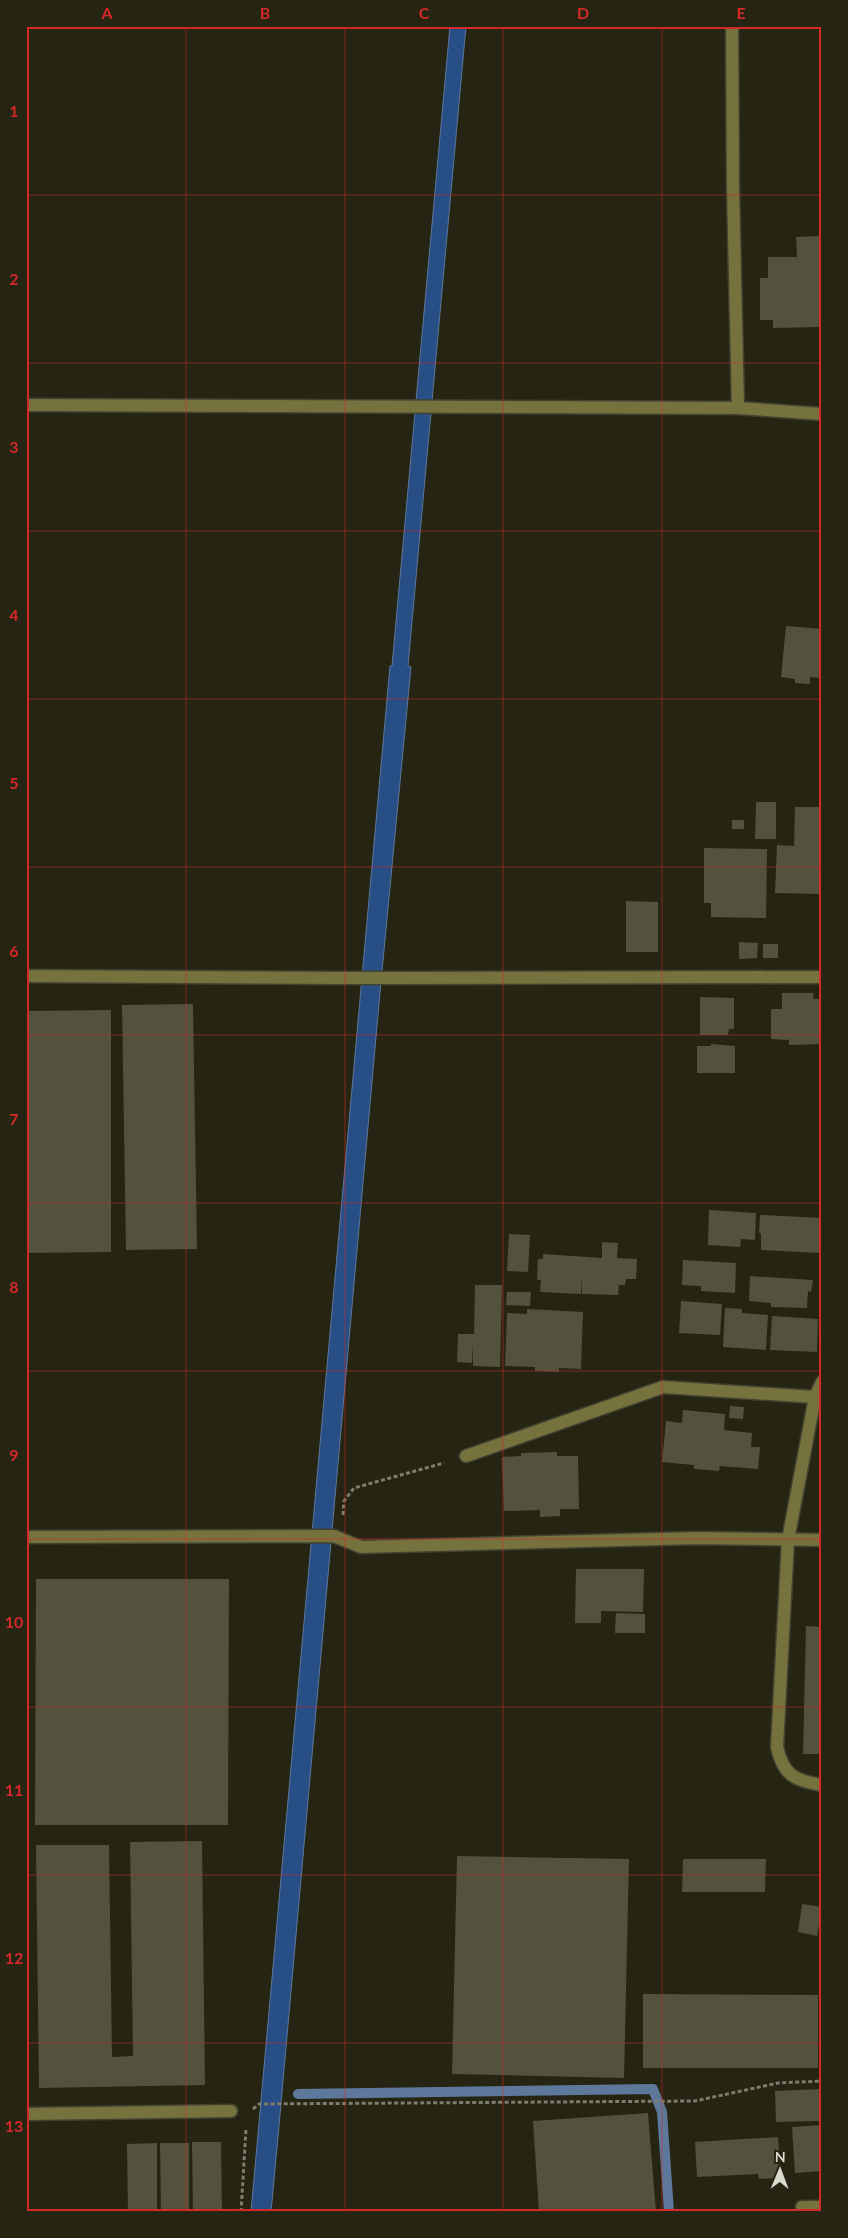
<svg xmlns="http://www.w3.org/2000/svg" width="848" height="2238" font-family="Lato,sans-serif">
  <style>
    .water { fill: #274e85; stroke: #5d789b }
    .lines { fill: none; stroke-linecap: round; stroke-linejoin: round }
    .stream { stroke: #5d789b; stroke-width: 10 }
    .building { fill: #52523d }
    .minor-casing { stroke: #434231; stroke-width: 15 }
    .path { stroke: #7e7d6e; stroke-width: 3; stroke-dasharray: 4 2.5; stroke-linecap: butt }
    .minor { stroke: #75723e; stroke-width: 12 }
    .grid { fill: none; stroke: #d62828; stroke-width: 1; stroke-opacity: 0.55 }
    .neatline { fill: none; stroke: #d62828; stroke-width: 2 }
    .grid-label { font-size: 16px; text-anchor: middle; font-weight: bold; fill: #d62828 }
  </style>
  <rect width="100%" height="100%" fill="#262513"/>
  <polygon class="water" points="450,26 466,26 408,666 411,667 380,992 279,2126 271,2212 251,2212 390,666 392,666"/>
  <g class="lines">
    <polyline class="stream" points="298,2094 653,2089 662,2112 669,2212"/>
  </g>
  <g class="building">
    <polygon points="822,236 822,319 820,319 820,327 773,328 773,320 760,320 760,278 768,278 768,257 797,257 796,237"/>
    <polygon points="786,626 822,629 822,675 820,678 810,677 810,684 795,683 795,679 781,677"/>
    <polygon points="756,802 776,802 776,839 755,839"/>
    <polygon points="795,807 822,807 822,894 775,893 777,845 794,846"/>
    <rect x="732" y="820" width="12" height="9"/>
    <polygon points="704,848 767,849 766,918 711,917 711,903 704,903"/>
    <polygon points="626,901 658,902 658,952 626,952"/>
    <polygon points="739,942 758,943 757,958 739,959"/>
    <rect x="763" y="944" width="15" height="14"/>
    <polygon points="782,993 814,993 813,999 822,999 822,1044 789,1045 789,1040 771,1039 771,1009 782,1009"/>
    <polygon points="700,997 734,998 734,1029 729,1029 728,1035 700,1035"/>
    <polygon points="193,1004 197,1249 126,1250 122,1005"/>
    <polygon points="111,1010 111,1252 26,1253 26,1011"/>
    <polygon points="711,1044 735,1046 735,1073 697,1073 697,1046 711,1046"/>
    <polygon points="709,1210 756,1213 755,1240 741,1239 740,1247 708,1245"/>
    <polygon points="760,1215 822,1218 820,1253 761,1250 761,1233 759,1233"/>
    <polygon points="509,1234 530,1235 528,1272 507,1271"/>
    <polygon points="602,1242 618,1243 617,1258 637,1259 636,1279 626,1279 625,1285 619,1285 618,1295 582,1294 582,1276 581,1294 540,1292 541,1280 537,1280 538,1259 543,1259 543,1254 602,1258"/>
    <polygon points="683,1260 736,1263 735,1293 701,1291 701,1286 682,1285"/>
    <polygon points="750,1276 813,1280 811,1292 808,1291 807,1308 771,1307 771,1303 749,1301"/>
    <polygon points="475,1285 502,1285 500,1367 473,1366 473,1342 472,1363 457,1362 458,1334 474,1334"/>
    <polygon points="507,1292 531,1292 530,1306 506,1305"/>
    <polygon points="681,1301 722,1304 720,1335 679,1333"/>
    <polygon points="725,1308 742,1309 742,1313 768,1315 766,1350 723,1347"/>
    <polygon points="527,1309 583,1312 581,1369 559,1368 559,1372 535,1371 535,1367 505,1366 507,1313 527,1314"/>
    <polygon points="772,1316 818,1319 817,1352 770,1350"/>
    <polygon points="730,1406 744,1407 743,1419 729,1418"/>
    <polygon points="683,1410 725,1414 724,1430 752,1433 751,1447 760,1447 758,1469 720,1466 719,1471 694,1469 694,1465 662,1462 666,1421 682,1423"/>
    <polygon points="557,1452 557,1456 578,1456 579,1509 560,1509 560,1516 540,1517 540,1510 504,1511 502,1457 521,1456 521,1453"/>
    <polygon points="576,1569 644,1569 643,1612 601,1611 601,1623 575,1623"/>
    <polygon points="36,1579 229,1579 228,1825 35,1825"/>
    <polygon points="616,1613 645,1614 645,1633 615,1633"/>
    <polygon points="806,1626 822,1627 822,1754 803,1754"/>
    <polygon points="202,1841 205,2085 39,2088 36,1845 109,1845 112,2057 133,2056 130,1842"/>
    <polygon points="457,1856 629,1859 624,2078 452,2074"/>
    <polygon points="683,1859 766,1859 765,1892 682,1892"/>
    <polygon points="802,1904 822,1907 817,1936 798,1932"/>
    <polygon points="643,1994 818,1995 818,2068 643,2068"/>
    <polygon points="822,2089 822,2121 776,2122 775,2091"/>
    <polygon points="648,2113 656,2212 539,2212 533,2121"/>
    <polygon points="822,2125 822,2171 795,2173 792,2127"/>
    <polygon points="778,2137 781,2178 759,2179 758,2174 697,2177 695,2142"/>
    <polygon points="192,2142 221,2142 222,2212 193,2212"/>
    <polygon points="157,2143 157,2212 128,2212 127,2144"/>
    <polygon points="160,2143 189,2143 189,2212 161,2212"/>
  </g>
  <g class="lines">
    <g class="minor-casing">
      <g id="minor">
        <polyline points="732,26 733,188 738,408"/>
        <polyline points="26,405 738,408 822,414"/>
        <polyline points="26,976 350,978 822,977"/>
        <path d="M 822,1382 L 815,1397 L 788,1540 L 777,1747 C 783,1775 795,1781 822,1785"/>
        <polyline points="466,1456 663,1387 815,1397"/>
        <polyline points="26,1537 334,1536 361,1547 698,1538 822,1540"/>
        <polyline points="26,2114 231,2111"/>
        <polyline points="802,2207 822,2207"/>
      </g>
    </g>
    <g class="path">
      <polyline points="343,1515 344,1501 354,1488 444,1463"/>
      <polyline points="253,2109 259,2104 695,2101 778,2083 822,2081"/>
      <polyline points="241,2212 246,2129"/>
    </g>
    <use href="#minor" class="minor"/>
  </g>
  <path class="grid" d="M 186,26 L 186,2212M 345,26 L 345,2212M 503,26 L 503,2212M 662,26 L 662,2212M 26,195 L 822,195M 26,363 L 822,363M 26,531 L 822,531M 26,699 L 822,699M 26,867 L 822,867M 26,1035 L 822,1035M 26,1203 L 822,1203M 26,1371 L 822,1371M 26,1539 L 822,1539M 26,1707 L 822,1707M 26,1875 L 822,1875M 26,2043 L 822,2043"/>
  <rect width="848" height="2238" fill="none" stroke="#262513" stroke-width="55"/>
  <g transform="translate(780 2170) rotate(1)" stroke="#262513" stroke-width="4" paint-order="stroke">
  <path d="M0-4L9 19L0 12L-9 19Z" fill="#dadace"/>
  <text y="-8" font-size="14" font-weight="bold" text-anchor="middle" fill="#dadace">N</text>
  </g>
  <rect x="28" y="28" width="792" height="2182" class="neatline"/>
  <g class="grid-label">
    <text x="107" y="19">A</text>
    <text x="265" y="19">B</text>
    <text x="424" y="19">C</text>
    <text x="583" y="19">D</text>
    <text x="741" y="19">E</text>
    <text x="14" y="117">1</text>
    <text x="14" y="285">2</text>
    <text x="14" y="453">3</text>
    <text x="14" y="621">4</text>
    <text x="14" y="789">5</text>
    <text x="14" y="957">6</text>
    <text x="14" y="1125">7</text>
    <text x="14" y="1293">8</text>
    <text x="14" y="1461">9</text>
    <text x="14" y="1628">10</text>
    <text x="14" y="1796">11</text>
    <text x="14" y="1964">12</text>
    <text x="14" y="2132">13</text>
  </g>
</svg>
